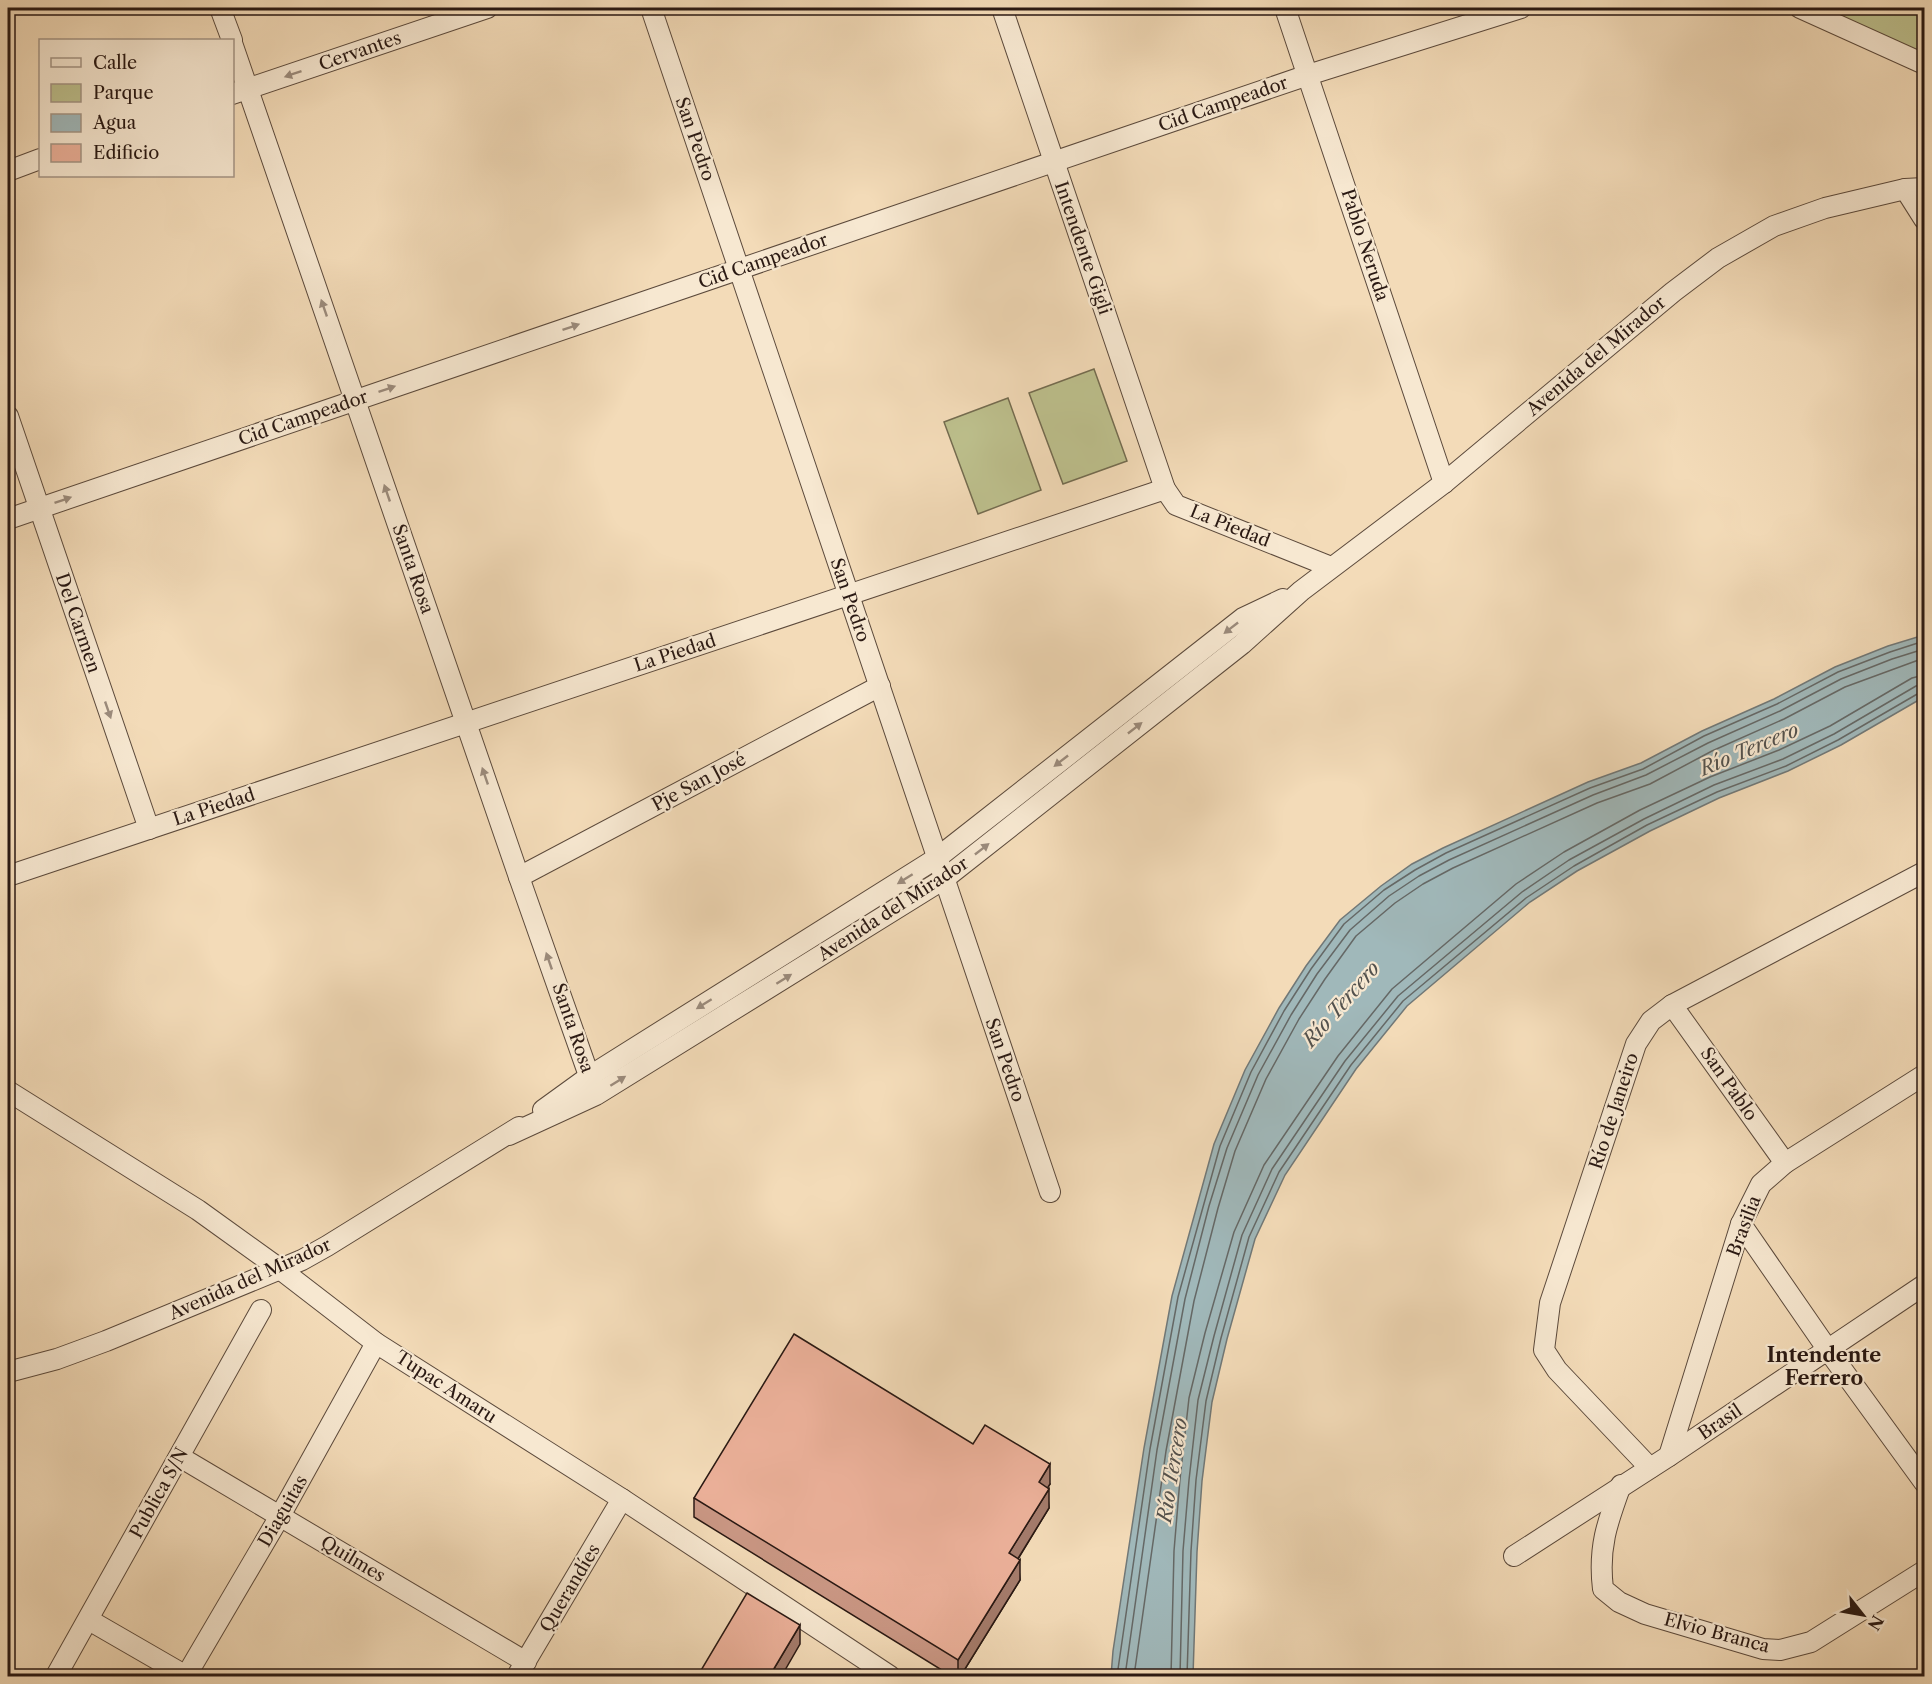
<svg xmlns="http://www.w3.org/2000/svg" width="1932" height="1684" font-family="'Libre Caslon Text',serif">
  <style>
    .green { fill: #bdc08d; stroke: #746c50; stroke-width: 1.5 }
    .water { fill: #a0b8ba; stroke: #717877; stroke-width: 1.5 }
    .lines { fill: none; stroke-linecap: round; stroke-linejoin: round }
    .shore { stroke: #656866; stroke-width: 1.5 }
    .street-casing { stroke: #5c4a3c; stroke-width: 22 }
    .street { stroke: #f7e8d1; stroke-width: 20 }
    .wall { fill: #ca9784; stroke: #2a1913; stroke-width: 1.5 }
    .shaded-wall { fill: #a47b6b; stroke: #2a1913; stroke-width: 1.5 }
    .building { fill: #ebb099; stroke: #2a1913; stroke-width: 1.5 }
    .oneway { fill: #9b8b7c }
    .labels { text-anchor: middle; stroke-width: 4.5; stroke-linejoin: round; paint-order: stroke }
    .street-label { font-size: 18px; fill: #2a1913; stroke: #f7e8d1 }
    .water-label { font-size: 20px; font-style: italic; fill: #53514d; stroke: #f7e8d1 }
    .neighbourhood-label { font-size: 20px; font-weight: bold; fill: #2a1913; stroke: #f7e8d1 }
  </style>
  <rect width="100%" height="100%" fill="#f3dbb8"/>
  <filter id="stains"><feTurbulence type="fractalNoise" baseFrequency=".00333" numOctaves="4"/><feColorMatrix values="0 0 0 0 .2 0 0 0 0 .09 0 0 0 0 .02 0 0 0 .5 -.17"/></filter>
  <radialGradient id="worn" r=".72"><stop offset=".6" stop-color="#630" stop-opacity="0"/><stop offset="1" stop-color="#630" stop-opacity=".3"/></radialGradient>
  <g class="green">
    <polygon points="1823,8 1924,8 1924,54"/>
    <polygon points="1094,369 1127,461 1063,484 1029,393"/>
    <polygon points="1008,398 1041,490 978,514 944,422"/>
  </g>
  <polygon class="water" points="1924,635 1924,697 1841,745 1788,771 1719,798 1650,831 1577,871 1530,902 1407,1006 1356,1069 1285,1175 1255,1239 1227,1339 1212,1402 1202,1481 1197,1552 1193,1676 1111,1676 1113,1651 1144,1448 1172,1296 1214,1144 1245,1070 1279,1008 1306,966 1340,920 1381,886 1412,864 1443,848 1588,782 1641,763 1702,731 1774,699 1835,667 1888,646"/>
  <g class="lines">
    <g class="shore">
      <polyline points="1117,1676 1150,1449 1178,1297 1220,1146 1251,1072 1284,1011 1311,969 1344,924 1384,890 1415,870 1446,853 1590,788 1643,769 1704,736 1777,704 1838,672 1890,652 1924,641"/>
      <polyline points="1125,1676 1157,1450 1185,1299 1209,1206 1227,1148 1258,1075 1291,1015 1317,974 1350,930 1389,896 1419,876 1449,860 1593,795 1646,775 1708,743 1780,711 1841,679 1892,659 1924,649"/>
      <polyline points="1134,1676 1166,1451 1194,1301 1218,1208 1235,1151 1266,1079 1299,1019 1325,979 1356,936 1395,903 1423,884 1453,868 1597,803 1650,784 1712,751 1784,719 1845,687 1924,658"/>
      <polyline points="1171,1676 1174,1551 1180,1479 1189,1398 1205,1333 1234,1232 1264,1165 1338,1056 1392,989 1516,884 1564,852 1640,810 1710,777 1779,750 1830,726 1912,678 1924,675"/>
      <polyline points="1180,1676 1183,1551 1189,1480 1198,1400 1214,1336 1242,1235 1272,1169 1345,1061 1398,996 1522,892 1569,860 1644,819 1714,785 1783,759 1834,734 1916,686 1924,684"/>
      <polyline points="1187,1676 1191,1551 1196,1480 1206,1401 1221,1338 1249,1237 1279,1172 1351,1065 1403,1001 1526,898 1574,866 1647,825 1717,792 1786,766 1838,740 1919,693 1924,692"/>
    </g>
    <g class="street-casing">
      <g id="street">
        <polyline points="220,8 232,40"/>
        <polyline points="651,8 1050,1192"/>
        <polyline points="1002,8 1165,489"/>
        <polyline points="1285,8 1444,483"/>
        <polyline points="1800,8 1924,64"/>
        <polyline points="232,43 519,877 593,1087"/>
        <polyline points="232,94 487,8"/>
        <polyline points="8,171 40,159"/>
        <polyline points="1905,189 1924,219"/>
        <polyline points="8,416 149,829"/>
        <polyline points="8,519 1308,75 1521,8"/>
        <polyline points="8,876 1165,489 1176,505 1331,567"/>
        <polyline points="519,877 880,686"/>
        <polyline points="1672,1005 1785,1163"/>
        <polyline points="8,1091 198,1210 280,1269 376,1343 622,1499 890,1676"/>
        <polyline points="543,1110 590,1076 937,858 1243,618 1283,599"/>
        <polyline points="509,1135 596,1095 944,879 1242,644 1301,591 1444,483 1673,292 1718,258 1774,226 1825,208 1905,189 1924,188"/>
        <polyline points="1741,1224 1828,1350 1924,1482"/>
        <polyline points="8,1372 57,1359 106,1341 302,1260 327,1246 519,1127"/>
        <polyline points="1669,1456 1741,1224 1761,1184 1785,1163 1924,1075"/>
        <polyline points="180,1457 526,1662"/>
        <polyline points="1650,1468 1557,1370 1544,1350 1550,1303 1636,1044 1651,1021 1672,1005 1924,872"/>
        <path d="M 1621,1485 C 1607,1523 1598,1548 1603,1589 L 1619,1602 L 1645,1614 L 1763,1649 L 1780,1650 L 1811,1642 L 1924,1571"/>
        <polyline points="1514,1556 1669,1456 1924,1285"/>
        <polyline points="89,1620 186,1676"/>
        <polyline points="56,1676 261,1310"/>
        <polyline points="186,1676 280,1516 376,1343"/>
        <polyline points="517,1676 622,1499"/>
      </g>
    </g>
    <use href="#street" class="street"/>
  </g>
  <polygon class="wall" points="973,1444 1050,1484 1047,1488 1049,1508 1018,1559 1020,1580 960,1677 953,1677 694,1517 694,1498"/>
  <g class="shaded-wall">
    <polygon points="1050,1464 1050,1484 1039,1502 1039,1482"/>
    <polygon points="1049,1489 1049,1508 1009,1573 1009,1553"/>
    <polygon points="1020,1560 1020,1580 960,1677 958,1677 958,1660"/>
    <polygon points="800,1625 800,1644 781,1677 769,1677"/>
  </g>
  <g class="building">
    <polygon points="794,1334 973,1444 985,1425 1050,1464 1039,1482 1049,1489 1009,1553 1020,1560 958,1660 694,1498"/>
    <polygon points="747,1593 800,1625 769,1677 697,1677"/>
  </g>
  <defs><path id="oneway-solid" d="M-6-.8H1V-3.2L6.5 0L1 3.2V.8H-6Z" transform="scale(1.5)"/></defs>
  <g class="oneway">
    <use href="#oneway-solid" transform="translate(293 74) rotate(161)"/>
    <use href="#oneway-solid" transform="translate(324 308) rotate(-109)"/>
    <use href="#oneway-solid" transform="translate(571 327) rotate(-19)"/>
    <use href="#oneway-solid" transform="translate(387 389) rotate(-19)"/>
    <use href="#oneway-solid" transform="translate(387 493) rotate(-109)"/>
    <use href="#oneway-solid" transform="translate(63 500) rotate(-19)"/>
    <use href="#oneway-solid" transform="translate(1231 628) rotate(142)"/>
    <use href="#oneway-solid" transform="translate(108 710) rotate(71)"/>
    <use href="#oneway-solid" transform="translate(1135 728) rotate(-38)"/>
    <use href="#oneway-solid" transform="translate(1061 761) rotate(142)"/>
    <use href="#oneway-solid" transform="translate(485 776) rotate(-109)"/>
    <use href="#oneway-solid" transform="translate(982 849) rotate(-38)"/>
    <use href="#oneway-solid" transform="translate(905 879) rotate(148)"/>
    <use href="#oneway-solid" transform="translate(549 961) rotate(-109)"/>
    <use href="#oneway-solid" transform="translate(784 979) rotate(-32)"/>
    <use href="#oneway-solid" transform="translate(704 1004) rotate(148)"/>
    <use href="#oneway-solid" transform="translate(618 1081) rotate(-32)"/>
  </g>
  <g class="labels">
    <g class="street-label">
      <text transform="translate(360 51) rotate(-19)" y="6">Cervantes</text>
      <text transform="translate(1223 104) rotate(-19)" y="6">Cid Campeador</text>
      <text transform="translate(695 139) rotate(71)" y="6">San Pedro</text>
      <text transform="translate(1365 245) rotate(72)" y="6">Pablo Neruda</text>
      <text transform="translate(1083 248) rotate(71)" y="6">Intendente Gigli</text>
      <text transform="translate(763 261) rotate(-19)" y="6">Cid Campeador</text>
      <text transform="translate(1596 356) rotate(-40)" y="6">Avenida del Mirador</text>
      <text transform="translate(303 418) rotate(-19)" y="6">Cid Campeador</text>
      <text transform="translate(1230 526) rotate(22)" y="6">La Piedad</text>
      <text transform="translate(413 569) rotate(71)" y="6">Santa Rosa</text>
      <text transform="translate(850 600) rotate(71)" y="6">San Pedro</text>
      <text transform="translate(78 623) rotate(71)" y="6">Del Carmen</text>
      <text transform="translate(675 653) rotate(-18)" y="6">La Piedad</text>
      <text transform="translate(699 782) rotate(-28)" y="6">Pje San José</text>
      <text transform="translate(214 807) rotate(-18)" y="6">La Piedad</text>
      <text transform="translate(893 909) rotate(-33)" y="6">Avenida del Mirador</text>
      <text transform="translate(573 1028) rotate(71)" y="6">Santa Rosa</text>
      <text transform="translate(1005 1060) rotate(71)" y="6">San Pedro</text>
      <text transform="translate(1729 1084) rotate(55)" y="6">San Pablo</text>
      <text transform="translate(1614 1111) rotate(-72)" y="6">Río de Janeiro</text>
      <text transform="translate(1744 1226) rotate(-69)" y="6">Brasilia</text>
      <text transform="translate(250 1279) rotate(-24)" y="6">Avenida del Mirador</text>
      <text transform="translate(446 1387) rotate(33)" y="6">Tupac Amaru</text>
      <text transform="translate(1720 1422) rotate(-34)" y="6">Brasil</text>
      <text transform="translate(159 1493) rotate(-61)" y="6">Publica S/N</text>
      <text transform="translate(283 1511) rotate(-60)" y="6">Diaguitas</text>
      <text transform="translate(353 1559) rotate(31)" y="6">Quilmes</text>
      <text transform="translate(570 1588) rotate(-59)" y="6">Querandíes</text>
      <text transform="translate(1717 1633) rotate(15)" y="6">Elvio Branca</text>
    </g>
    <g class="water-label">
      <text transform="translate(1749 749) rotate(-23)" y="7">Río Tercero</text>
      <text transform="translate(1341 1004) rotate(-49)" y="7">Río Tercero</text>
      <text transform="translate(1172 1470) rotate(-81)" y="7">Río Tercero</text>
    </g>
    <g class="neighbourhood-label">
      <text x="1824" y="1362">Intendente<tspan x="1824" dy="23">Ferrero</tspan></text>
    </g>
  </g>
  <rect width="1932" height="1684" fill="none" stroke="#f3dbb8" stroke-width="30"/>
  <rect x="9" y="9" width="1914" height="1666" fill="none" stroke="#2a1913" stroke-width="3"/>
  <rect x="15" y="15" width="1902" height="1654" fill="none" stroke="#2a1913" stroke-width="1.5"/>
  <rect x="39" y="39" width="195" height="138" fill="#f7e8d1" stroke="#a59585" stroke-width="1.5"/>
  <rect x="51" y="58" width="30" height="9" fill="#f7e8d1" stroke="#a59585" stroke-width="1.5"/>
  <text x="93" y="69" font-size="18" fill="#2a1913">Calle</text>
  <rect x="51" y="84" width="30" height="18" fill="#bdc08d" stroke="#a59585" stroke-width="1.5"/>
  <text x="93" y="99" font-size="18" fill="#2a1913">Parque</text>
  <rect x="51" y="114" width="30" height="18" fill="#a0b8ba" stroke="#a59585" stroke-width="1.5"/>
  <text x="93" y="129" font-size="18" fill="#2a1913">Agua</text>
  <rect x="51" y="144" width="30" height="18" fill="#ebb099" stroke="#a59585" stroke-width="1.5"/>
  <text x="93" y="159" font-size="18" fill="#2a1913">Edificio</text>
  <g transform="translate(1863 1615) rotate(121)" stroke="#f7e8d1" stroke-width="4.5" paint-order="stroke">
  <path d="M0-4.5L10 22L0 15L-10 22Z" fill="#2a1913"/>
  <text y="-9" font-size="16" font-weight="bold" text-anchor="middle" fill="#2a1913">N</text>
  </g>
  <rect width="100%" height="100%" filter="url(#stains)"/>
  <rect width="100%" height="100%" fill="url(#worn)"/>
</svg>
